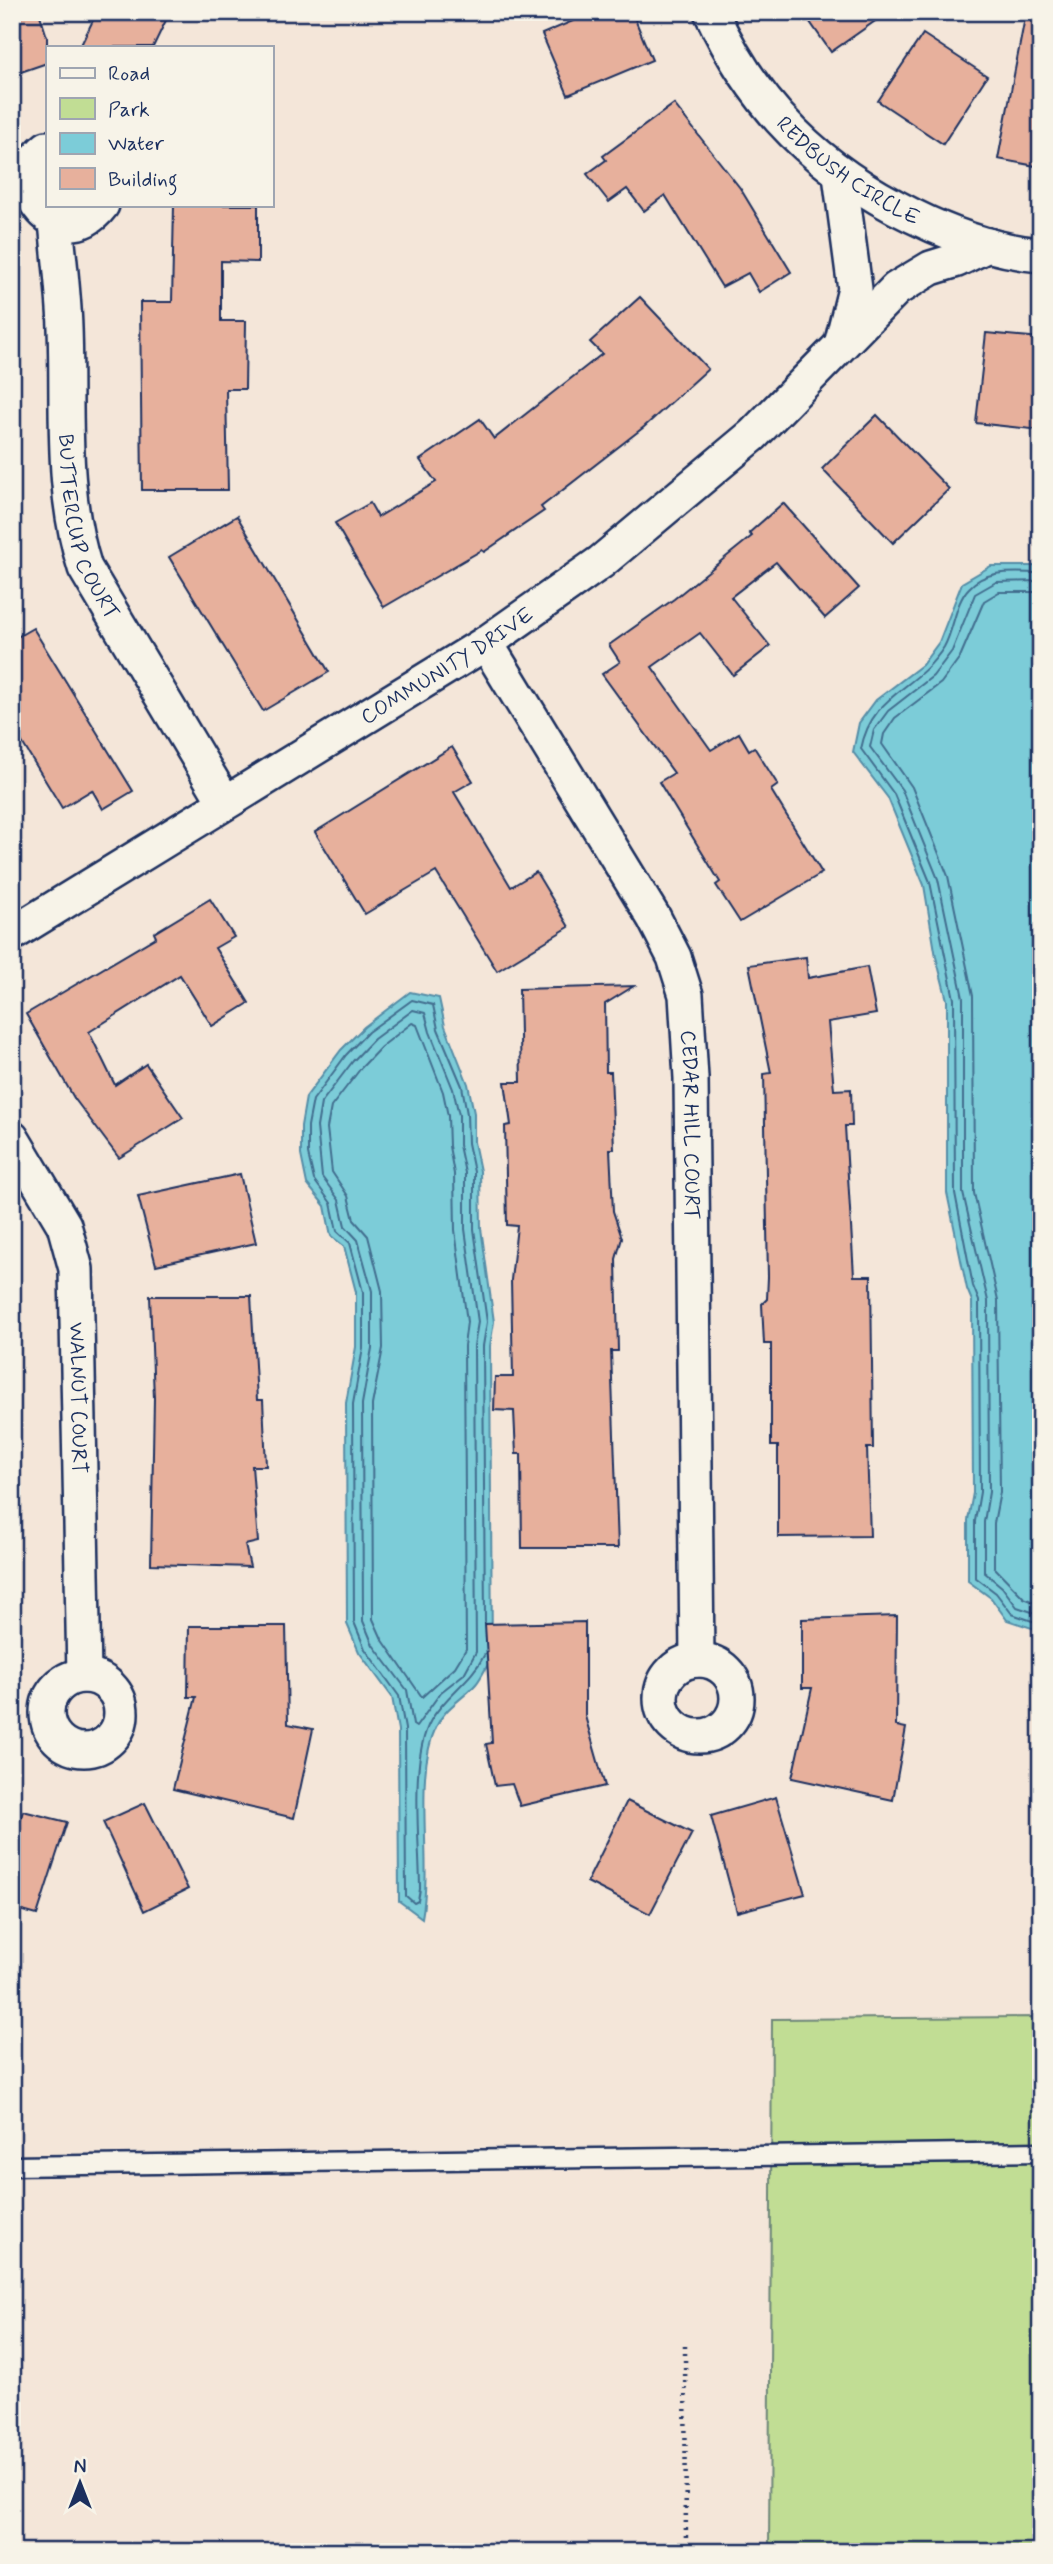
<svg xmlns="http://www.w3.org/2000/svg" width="1053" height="2564" font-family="Mynerve,sans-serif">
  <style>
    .green { fill: #c1dd94; stroke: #6e8679; stroke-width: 2 }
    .water { fill: #7cccd8; stroke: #558da7; stroke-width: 2 }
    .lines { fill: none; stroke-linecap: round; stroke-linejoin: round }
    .shore { stroke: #426e8f; stroke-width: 2 }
    .building { fill: #e7b09c; stroke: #1b2f5e; stroke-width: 2 }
    .lane-casing { stroke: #1b2f5e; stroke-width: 23 }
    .street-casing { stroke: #1b2f5e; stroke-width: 38 }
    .path { stroke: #1b2f5e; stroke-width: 4.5; stroke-dasharray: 2 5; stroke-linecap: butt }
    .lane { stroke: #f7f3e8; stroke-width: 18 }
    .street { stroke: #f7f3e8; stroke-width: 33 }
    .labels { text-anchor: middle; stroke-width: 5; stroke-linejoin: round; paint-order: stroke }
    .street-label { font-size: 21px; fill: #1b2f5e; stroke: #f7f3e8 }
  </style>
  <rect width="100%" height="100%" fill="#f4e6d9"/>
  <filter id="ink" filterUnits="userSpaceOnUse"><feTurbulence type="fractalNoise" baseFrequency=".0143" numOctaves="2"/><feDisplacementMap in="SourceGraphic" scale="14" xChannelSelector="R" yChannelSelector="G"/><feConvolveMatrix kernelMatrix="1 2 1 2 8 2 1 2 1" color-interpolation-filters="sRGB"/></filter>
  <g filter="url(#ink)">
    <polygon class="green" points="1041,2017 1041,2552 769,2552 772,2019"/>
    <g class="water">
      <polygon points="991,566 1041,566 1041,1631 1007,1620 991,1598 968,1581 968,1520 973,1493 972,1301 967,1289 947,1193 947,1000 936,957 924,885 888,798 853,752 859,723 876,700 922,665 939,642 962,583"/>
      <path d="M 410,992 L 439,998 L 445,1026 L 468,1084 L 474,1113 L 474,1142 L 480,1171 L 481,1228 L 494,1322 L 490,1346 L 492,1657 C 487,1665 482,1677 476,1684 C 462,1700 445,1707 436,1727 C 413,1776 433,1860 422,1918 L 399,1901 L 398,1730 L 392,1697 L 359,1652 L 347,1624 L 346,1403 L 356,1347 L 356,1292 L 344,1246 L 331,1236 L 325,1206 L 307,1184 L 301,1155 L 301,1126 L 306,1097 L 341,1050 L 364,1027 Z"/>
    </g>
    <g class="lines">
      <g class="shore">
        <path d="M 1041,573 C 1016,573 988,568 969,588 C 955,602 954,630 944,647 C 916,691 872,693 861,749 L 894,794 L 930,882 L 954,999 L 955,1193 L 973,1286 L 979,1301 L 980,1492 L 975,1521 L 975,1577 L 996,1593 L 1012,1614 L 1041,1624"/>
        <polyline points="1041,581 996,582 975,594 952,651 933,676 888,711 874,730 870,747 902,790 938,879 963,998 963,1193 988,1301 989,1492 984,1522 984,1572 1002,1587 1017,1607 1041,1615"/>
        <polyline points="1041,592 999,592 984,601 960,657 941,683 895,718 884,734 882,744 912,787 948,876 973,996 974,1193 998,1300 1000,1492 994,1523 994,1567 1024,1598 1041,1605"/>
        <polygon points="413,1010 425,1013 430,1032 453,1089 459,1115 459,1145 465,1173 465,1229 478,1322 474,1346 476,1652 464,1674 441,1692 416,1727 413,1725 407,1690 373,1645 363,1621 362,1404 372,1348 372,1291 358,1240 345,1226 339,1200 322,1177 317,1127 321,1103 353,1061 374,1039"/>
        <polygon points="412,1023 417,1025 443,1092 448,1116 449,1146 454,1174 455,1230 467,1322 464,1346 466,1649 455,1667 422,1697 382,1639 373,1619 372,1405 383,1348 382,1291 368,1236 354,1220 348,1196 332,1172 327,1128 331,1107 361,1068 381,1047"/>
        <path d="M 485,1622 L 483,1346 L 487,1322 L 474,1229 L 474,1172 L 468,1143 L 467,1114 L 462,1086 L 438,1029 L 433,1005 L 412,1000 L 368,1032 L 346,1055 L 313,1100 L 308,1126 L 308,1154 L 314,1180 L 331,1203 L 337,1231 L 350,1243 L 363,1292 L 363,1348 L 353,1404 L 354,1622 L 365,1649 L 399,1696 L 405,1729 L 406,1896 L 414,1903 L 418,1901 L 420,1889 C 420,1844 409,1758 431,1720 C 447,1693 470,1683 485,1654"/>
      </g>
    </g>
    <g class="building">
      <polygon points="12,12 39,12 47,37 47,63 12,75"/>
      <polygon points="97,12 170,12 153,47 80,47"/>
      <polygon points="594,12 632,12 652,60 568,95 542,34"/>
      <polygon points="803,12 888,12 831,52"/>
      <polygon points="1026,12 1041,12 1041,167 998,159"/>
      <polygon points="923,34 987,76 943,144 878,101"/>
      <polygon points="674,104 740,188 791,272 759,292 748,273 722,287 665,195 644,211 627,189 609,202 587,174 606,160 603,156"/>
      <polygon points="174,205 258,205 258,262 221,261 221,321 246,321 245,389 226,389 228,490 142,490 140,302 172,302"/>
      <polygon points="640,297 708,369 644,427 541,507 544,511 484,552 482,550 384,607 335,523 370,503 378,517 436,482 420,460 480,419 494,439 602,354 590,342"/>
      <polygon points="986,333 1041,338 1041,430 976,423"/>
      <polygon points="877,415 949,489 893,543 822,469"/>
      <polygon points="783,503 859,588 825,618 776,562 731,597 770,646 733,675 700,633 652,667 711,750 739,733 749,750 754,747 778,785 771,790 822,873 740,922 716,885 720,882 659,782 674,773 602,674 620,662 609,645 674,599 752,536 749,533"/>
      <polygon points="237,516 329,672 263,711 169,557"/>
      <polygon points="33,628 133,791 103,809 92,790 62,808 12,726 12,640"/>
      <polygon points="452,747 473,781 454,792 511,887 536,872 569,927 497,971 436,872 365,914 315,832"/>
      <polygon points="210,899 234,937 215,948 249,1003 212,1026 180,975 89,1032 115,1085 146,1064 183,1118 119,1158 74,1098 26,1014 156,937 154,933"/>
      <polygon points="806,957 808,978 867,967 876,1014 828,1022 834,1090 851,1089 852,1126 845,1126 854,1276 871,1276 873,1448 867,1448 870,1536 778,1537 778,1446 771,1446 771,1344 764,1344 762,1304 767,1299 768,1277 764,1074 771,1073 749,965"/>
      <polygon points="634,986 605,1004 606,1072 611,1072 614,1149 610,1149 613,1211 622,1238 616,1259 618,1351 611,1351 618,1548 522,1548 521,1454 516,1454 514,1411 494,1410 495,1377 513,1377 511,1280 517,1226 507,1225 505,1126 511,1125 505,1082 521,1082 519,989"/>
      <polygon points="240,1174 256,1243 156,1265 138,1196"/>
      <polygon points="150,1296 251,1296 257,1400 263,1400 266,1466 252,1466 258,1542 245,1545 250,1567 151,1564 154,1398"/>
      <polygon points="897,1616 896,1726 906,1728 893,1800 792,1778 812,1688 802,1688 802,1619"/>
      <polygon points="585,1622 585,1716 605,1786 520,1806 512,1784 495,1786 486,1744 492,1743 485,1624"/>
      <polygon points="189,1626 286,1626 288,1724 313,1729 294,1818 173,1789 196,1697 188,1697"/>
      <polygon points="776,1797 805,1894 737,1912 711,1816"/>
      <polygon points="627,1801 692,1833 650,1914 587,1882"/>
      <polygon points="145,1803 188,1889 144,1911 103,1822"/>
      <polygon points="23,1811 67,1822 37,1915 12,1908 12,1844"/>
    </g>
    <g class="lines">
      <g class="lane-casing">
        <polyline id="lane" points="12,2166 1041,2152"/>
      </g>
      <g class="street-casing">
        <g id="street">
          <path id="s1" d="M 711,12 C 755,108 819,170 913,216 C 953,236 996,251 1041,255"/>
          <path d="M 47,148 C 0,185 62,257 102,205"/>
          <polyline points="840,175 855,289 842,341"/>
          <path id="s2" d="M 56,221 C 59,257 64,293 65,328 C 68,409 60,490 85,568 L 224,801"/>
          <path id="s3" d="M 486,643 L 654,918 L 674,957 L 686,995 L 691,1078 L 697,1660"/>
          <path id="s4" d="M 12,934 L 486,643 L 601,562 L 753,435 L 896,289 L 931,268 L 957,260 L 988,245"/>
          <path id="s5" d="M 12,1138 L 64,1225 L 76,1269 L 84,1676"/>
          <circle cx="699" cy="1698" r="38"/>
          <circle cx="84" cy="1713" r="37"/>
        </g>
      </g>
      <polyline class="path" points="685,2346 686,2552"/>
      <use href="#lane" class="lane"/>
      <use href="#street" class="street"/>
    </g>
  </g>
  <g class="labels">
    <g class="street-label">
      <text dy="7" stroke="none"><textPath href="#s1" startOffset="214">REDBUSH CIRCLE</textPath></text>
      <text dy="7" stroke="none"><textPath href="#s2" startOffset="310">BUTTERCUP COURT</textPath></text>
      <text dy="7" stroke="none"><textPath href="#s4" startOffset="511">COMMUNITY DRIVE</textPath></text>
      <text dy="7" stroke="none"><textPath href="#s3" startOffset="536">CEDAR HILL COURT</textPath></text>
      <text dy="7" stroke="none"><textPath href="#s5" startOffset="276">WALNUT COURT</textPath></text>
    </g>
  </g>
  <rect width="1053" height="2564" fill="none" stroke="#f7f3e8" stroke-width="42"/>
  <rect x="21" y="21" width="1011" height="2522" fill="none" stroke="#1b2f5e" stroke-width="2.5" filter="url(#ink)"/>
  <rect x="46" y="46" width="228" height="161" fill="#f7f3e8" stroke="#9fa5b1" stroke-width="2"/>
  <rect x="60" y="68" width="35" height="10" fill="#f7f3e8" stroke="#9fa5b1" stroke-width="2"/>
  <text x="108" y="80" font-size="21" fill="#1b2f5e">Road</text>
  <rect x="60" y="98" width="35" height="21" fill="#c1dd94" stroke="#9fa5b1" stroke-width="2"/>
  <text x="108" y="116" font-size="21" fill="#1b2f5e">Park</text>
  <rect x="60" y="133" width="35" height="21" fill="#7cccd8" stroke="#9fa5b1" stroke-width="2"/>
  <text x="108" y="150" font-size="21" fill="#1b2f5e">Water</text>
  <rect x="60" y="168" width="35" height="21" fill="#e7b09c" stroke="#9fa5b1" stroke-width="2"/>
  <text x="108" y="186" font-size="21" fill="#1b2f5e">Building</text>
  <g transform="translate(80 2483)" stroke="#f7f3e8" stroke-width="5" paint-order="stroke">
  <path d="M0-5L12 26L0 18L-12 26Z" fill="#1b2f5e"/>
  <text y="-10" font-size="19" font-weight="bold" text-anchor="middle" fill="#1b2f5e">N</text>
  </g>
</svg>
